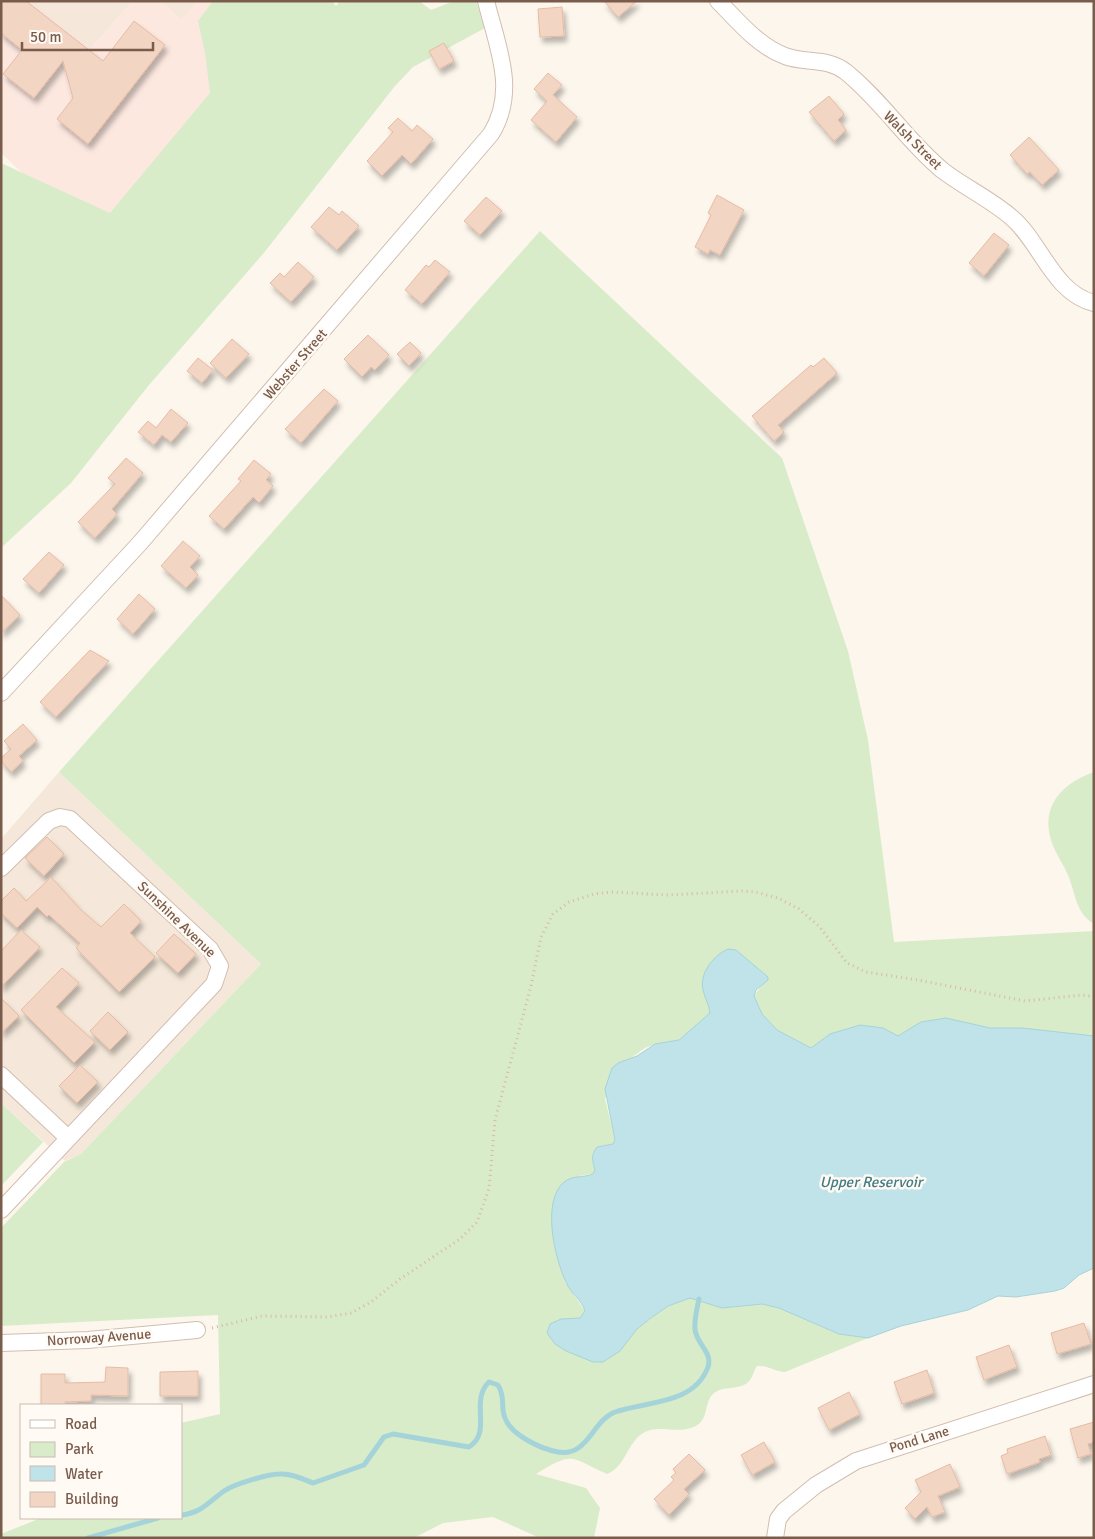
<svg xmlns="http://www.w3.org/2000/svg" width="1095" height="1539" font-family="Signika,sans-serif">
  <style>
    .residential { fill: #f5e8da }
    .commercial { fill: #fde8e0 }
    .green { fill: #d8ecc9 }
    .water { fill: #bfe3e8; stroke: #a5d3da }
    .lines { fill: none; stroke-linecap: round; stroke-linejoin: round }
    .stream { stroke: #a5d3da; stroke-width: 5 }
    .building { fill: #f3d5c3; stroke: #e6bba3; filter: url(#shadow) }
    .minor-casing { stroke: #d1beb0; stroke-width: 18 }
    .path { stroke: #d9b8a5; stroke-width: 3; stroke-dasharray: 1 4; stroke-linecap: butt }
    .minor { stroke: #fff; stroke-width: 16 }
    .labels { text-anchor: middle; stroke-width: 5; stroke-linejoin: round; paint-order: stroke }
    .street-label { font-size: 14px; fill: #7a5c4d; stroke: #fffaf3 }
    .water-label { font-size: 15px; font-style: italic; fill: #437c86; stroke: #fffaf3 }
  </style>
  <defs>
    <filter id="shadow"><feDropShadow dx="3" dy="5.5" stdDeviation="2.5" flood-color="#0004"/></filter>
  </defs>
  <rect width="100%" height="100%" fill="#fdf6ec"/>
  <g class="residential">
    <polygon points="29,1 133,1 91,48"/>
    <polygon points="160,1 198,1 181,20"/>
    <polygon points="59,772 261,964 81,1154 65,1161 1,1103 1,839"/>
  </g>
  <polygon class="commercial" points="1,1 29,1 91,48 133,1 160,1 181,20 198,1 280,1 107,253 1,153"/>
  <g class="green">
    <polygon points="213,1 332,1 336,6 340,1 419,1 431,10 454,1 476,1 485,28 413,67 395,86 263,254 149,385 71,483 1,548 1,163 110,213 210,93 205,53 198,21"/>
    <path d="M 540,231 L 782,458 L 848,651 L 868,740 L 894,942 L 1094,931 L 1094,1042 L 919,1024 L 898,1036 L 883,1028 L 860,1025 L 830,1034 L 811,1048 L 777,1030 L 762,1014 L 754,996 L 762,985 L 708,969 C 698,992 709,992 710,1013 C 705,1019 679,1041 673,1043 C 664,1045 654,1043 645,1048 C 634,1055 631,1060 618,1063 L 605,1099 L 615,1140 L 613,1144 L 597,1147 C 591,1155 592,1160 595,1170 L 593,1174 L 578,1176 L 555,1245 L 565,1282 L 585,1311 L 580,1318 L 561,1319 L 570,1353 L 575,1354 L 637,1329 L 668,1306 L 690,1298 L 722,1308 L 762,1304 L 779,1308 L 839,1334 L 868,1338 L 785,1372 C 775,1372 767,1365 757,1366 C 754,1370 753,1376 750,1380 C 741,1392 722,1384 712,1395 C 703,1406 710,1422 691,1428 C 676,1433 659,1425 645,1432 C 627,1441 626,1467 607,1474 C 570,1458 575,1450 536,1474 L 586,1488 L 600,1508 L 594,1538 L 540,1538 L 493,1517 L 443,1523 L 414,1538 L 1,1538 L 1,1534 L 41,1518 L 181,1518 L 181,1423 L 220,1414 L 218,1315 L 1,1326 L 1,1228 L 64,1162 L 81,1154 L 261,964 L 59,772 Z"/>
    <path d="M 1094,772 L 1094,924 C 1075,912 1076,894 1068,875 C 1064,866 1058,857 1054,848 C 1038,810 1058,785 1094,772 Z"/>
    <polygon points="1,1103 43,1142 1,1186"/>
  </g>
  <path class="water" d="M 728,949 L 736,950 L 768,977 L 768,980 L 756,990 L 754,996 L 762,1014 L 777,1030 L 811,1048 L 830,1034 L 860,1025 L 883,1028 L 898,1036 L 921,1022 L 946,1018 L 990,1028 L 1022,1028 L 1094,1036 L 1094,1268 L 1079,1275 L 1064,1288 L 1055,1291 L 1016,1297 L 998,1296 L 968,1310 L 901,1326 L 868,1338 L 839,1334 L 779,1308 L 762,1304 L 722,1308 L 690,1298 L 668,1306 L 651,1318 L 637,1329 L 620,1351 L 603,1362 L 593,1362 L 566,1351 L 555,1344 L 547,1333 L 550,1324 L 561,1319 L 580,1318 L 585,1311 C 582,1300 570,1293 566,1282 C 555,1259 541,1202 564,1182 C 573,1175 583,1178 593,1174 L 595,1170 C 592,1160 591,1155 597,1147 L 613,1144 L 615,1140 L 605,1089 L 612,1068 L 618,1063 L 637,1056 L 655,1044 L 679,1040 L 710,1013 C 709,1004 705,999 703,990 C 699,973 714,955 728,949 Z"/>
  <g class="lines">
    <g class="stream">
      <path d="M 181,1515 C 200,1514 210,1501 224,1491 C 234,1484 268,1474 280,1474 C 291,1473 303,1479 313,1483 L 364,1465 L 384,1437 L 393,1434 L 469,1447 C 493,1432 469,1401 489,1382 L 498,1385 C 506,1398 500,1406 505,1418 C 511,1435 541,1449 558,1452 C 588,1457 592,1421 615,1412 C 646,1401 694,1405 708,1367 C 713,1352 696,1344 695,1329 C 694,1320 697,1308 699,1299"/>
      <polyline points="88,1538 158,1518"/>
    </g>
  </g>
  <g class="building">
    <polygon points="1,1 26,1 103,61 134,21 165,45 88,144 57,119 73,98 63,61 34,98 3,74 22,50 1,33"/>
    <polygon points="604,1 637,1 618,17"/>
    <polygon points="562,7 564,36 540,37 538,9"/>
    <polygon points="444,43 454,61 439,69 429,51"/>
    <polygon points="548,73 562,85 553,95 577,117 556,142 531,120 547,101 534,89"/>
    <polygon points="829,96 844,114 838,120 846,130 834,141 809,112"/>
    <polygon points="398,118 412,131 417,125 433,139 411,164 402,155 382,176 367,161 393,132 388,128"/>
    <polygon points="1029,137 1059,170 1042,185 1030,172 1027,174 1010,155"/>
    <polygon points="717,195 744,210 720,255 710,250 708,254 695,247 711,215 708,213"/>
    <polygon points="486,197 502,211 480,235 464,221"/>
    <polygon points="329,207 339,215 342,211 359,226 337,250 311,227"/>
    <polygon points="994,233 1009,245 984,276 969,263"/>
    <polygon points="435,260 450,272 422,304 405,290 426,265 429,267"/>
    <polygon points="298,262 314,277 291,302 270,283 280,273 284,277"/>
    <polygon points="368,335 389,355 375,370 371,367 362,377 344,359"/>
    <polygon points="232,339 249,354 226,378 210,363"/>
    <polygon points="410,342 421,353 409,366 397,354"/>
    <polygon points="198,358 213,370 202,383 187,371"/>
    <polygon points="824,358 837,373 778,425 784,432 774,441 752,416 811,365 813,367"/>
    <polygon points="324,389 338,401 301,443 285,429"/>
    <polygon points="171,409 188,423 171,442 162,435 154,445 138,432 148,421 156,428"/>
    <polygon points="126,458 143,473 112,509 117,514 95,538 78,522 115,484 108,478"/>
    <polygon points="254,460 271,474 266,480 273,486 259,503 253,497 224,529 209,516 241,481 238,479"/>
    <polygon points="183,541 200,556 190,567 198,575 186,588 161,566"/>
    <polygon points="49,552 64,565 39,593 23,579"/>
    <polygon points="139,594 155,609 133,634 117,619"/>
    <polygon points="1,595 20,615 1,633"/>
    <polygon points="90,650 109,661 56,717 40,702"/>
    <polygon points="23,724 37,740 19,756 23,761 11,772 1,761 1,758 11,749 4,741"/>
    <polygon points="47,837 64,854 44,876 25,858"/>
    <polygon points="51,877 81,910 101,927 124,904 141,921 130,933 155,957 119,992 76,948 80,943 49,915 47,917 37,907 17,928 1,913 1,901 14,888 26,901"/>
    <polygon points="21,930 40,947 1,987 1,951"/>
    <polygon points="174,934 196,954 178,973 156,953"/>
    <polygon points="62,968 79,983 56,1007 95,1042 74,1063 21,1010"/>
    <polygon points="1,998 19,1016 1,1033"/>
    <polygon points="108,1012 128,1032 110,1050 90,1031"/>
    <polygon points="80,1065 98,1082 77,1103 59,1086"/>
    <polygon points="1084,1323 1091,1344 1057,1354 1051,1333"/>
    <polygon points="1009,1345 1017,1367 984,1380 976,1357"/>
    <polygon points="106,1367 128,1368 128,1396 91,1395 91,1401 65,1402 65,1405 41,1405 41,1374 65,1374 65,1383 105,1382"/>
    <polygon points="927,1370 934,1393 902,1404 894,1382"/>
    <polygon points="198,1371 198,1396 160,1396 160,1372"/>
    <polygon points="849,1392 860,1414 829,1430 818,1408"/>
    <polygon points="1094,1422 1094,1442 1088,1444 1091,1454 1078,1458 1070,1429"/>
    <polygon points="1045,1436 1051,1455 1039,1459 1040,1462 1007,1474 1001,1456 1008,1453 1007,1449"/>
    <polygon points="764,1442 775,1462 752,1475 741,1455"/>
    <polygon points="689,1454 705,1470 684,1489 689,1494 669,1515 654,1499 674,1480 671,1477 676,1473 673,1469"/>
    <polygon points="950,1464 960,1487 938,1496 945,1512 932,1517 927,1507 915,1519 905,1508 921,1492 915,1480"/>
  </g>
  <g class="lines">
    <g class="minor-casing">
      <g id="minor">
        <path d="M 718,1 C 738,21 758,46 785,56 C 806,64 827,57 846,72 C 882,101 907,141 942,170 C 964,187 990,199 1011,217 C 1041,242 1053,293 1094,303"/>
        <path d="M 1,693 L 140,543 L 491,134 C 518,91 497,46 486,1"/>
        <polyline points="1,868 49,821 60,817 70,819 210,949 220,966 214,984 1,1210"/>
        <polyline points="1,1075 68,1138"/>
        <polyline points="1,1343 88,1340 197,1330"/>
        <polyline points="775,1538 778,1519 784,1511 816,1485 856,1461 1094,1384"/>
      </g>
    </g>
    <polyline class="path" points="212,1328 262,1316 327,1317 351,1313 371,1302 400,1279 460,1239 477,1222 489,1189 495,1120 531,986 541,937 553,914 569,902 594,894 612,892 668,895 742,891 755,892 778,898 799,909 819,926 847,963 866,972 918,980 1025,1001 1082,995 1094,997"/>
    <use href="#minor" class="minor"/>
  </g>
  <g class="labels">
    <g class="street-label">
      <text transform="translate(913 140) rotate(45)" y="5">Walsh Street</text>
      <text transform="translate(295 364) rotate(-49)" y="5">Webster Street</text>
      <text transform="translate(177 919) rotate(44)" y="5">Sunshine Avenue</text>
      <text transform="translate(99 1337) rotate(-4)" y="5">Norroway Avenue</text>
      <text transform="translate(919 1439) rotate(-17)" y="5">Pond Lane</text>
    </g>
    <g class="water-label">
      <text x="871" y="1187">Upper Reservoir</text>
    </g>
  </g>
  <rect width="1095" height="1539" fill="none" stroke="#7a5c4d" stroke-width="5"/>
  <rect x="20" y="1404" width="162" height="115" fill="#fffaf3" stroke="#cabbb1"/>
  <rect x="30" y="1420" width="25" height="8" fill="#ffffff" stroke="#cabbb1"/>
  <text x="65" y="1429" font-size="15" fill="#7a5c4d">Road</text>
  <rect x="30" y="1442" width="25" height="15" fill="#d8ecc9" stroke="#cabbb1"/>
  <text x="65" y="1454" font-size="15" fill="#7a5c4d">Park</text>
  <rect x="30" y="1466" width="25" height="15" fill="#bfe3e8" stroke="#cabbb1"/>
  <text x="65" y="1479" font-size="15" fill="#7a5c4d">Water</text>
  <rect x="30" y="1492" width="25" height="15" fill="#f3d5c3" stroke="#cabbb1"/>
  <text x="65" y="1504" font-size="15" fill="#7a5c4d">Building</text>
  <path d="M22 42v8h131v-8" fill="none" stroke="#7a5c4d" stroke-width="2.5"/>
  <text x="30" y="42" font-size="15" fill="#7a5c4d" stroke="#fffaf3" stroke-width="4" paint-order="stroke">50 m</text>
</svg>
